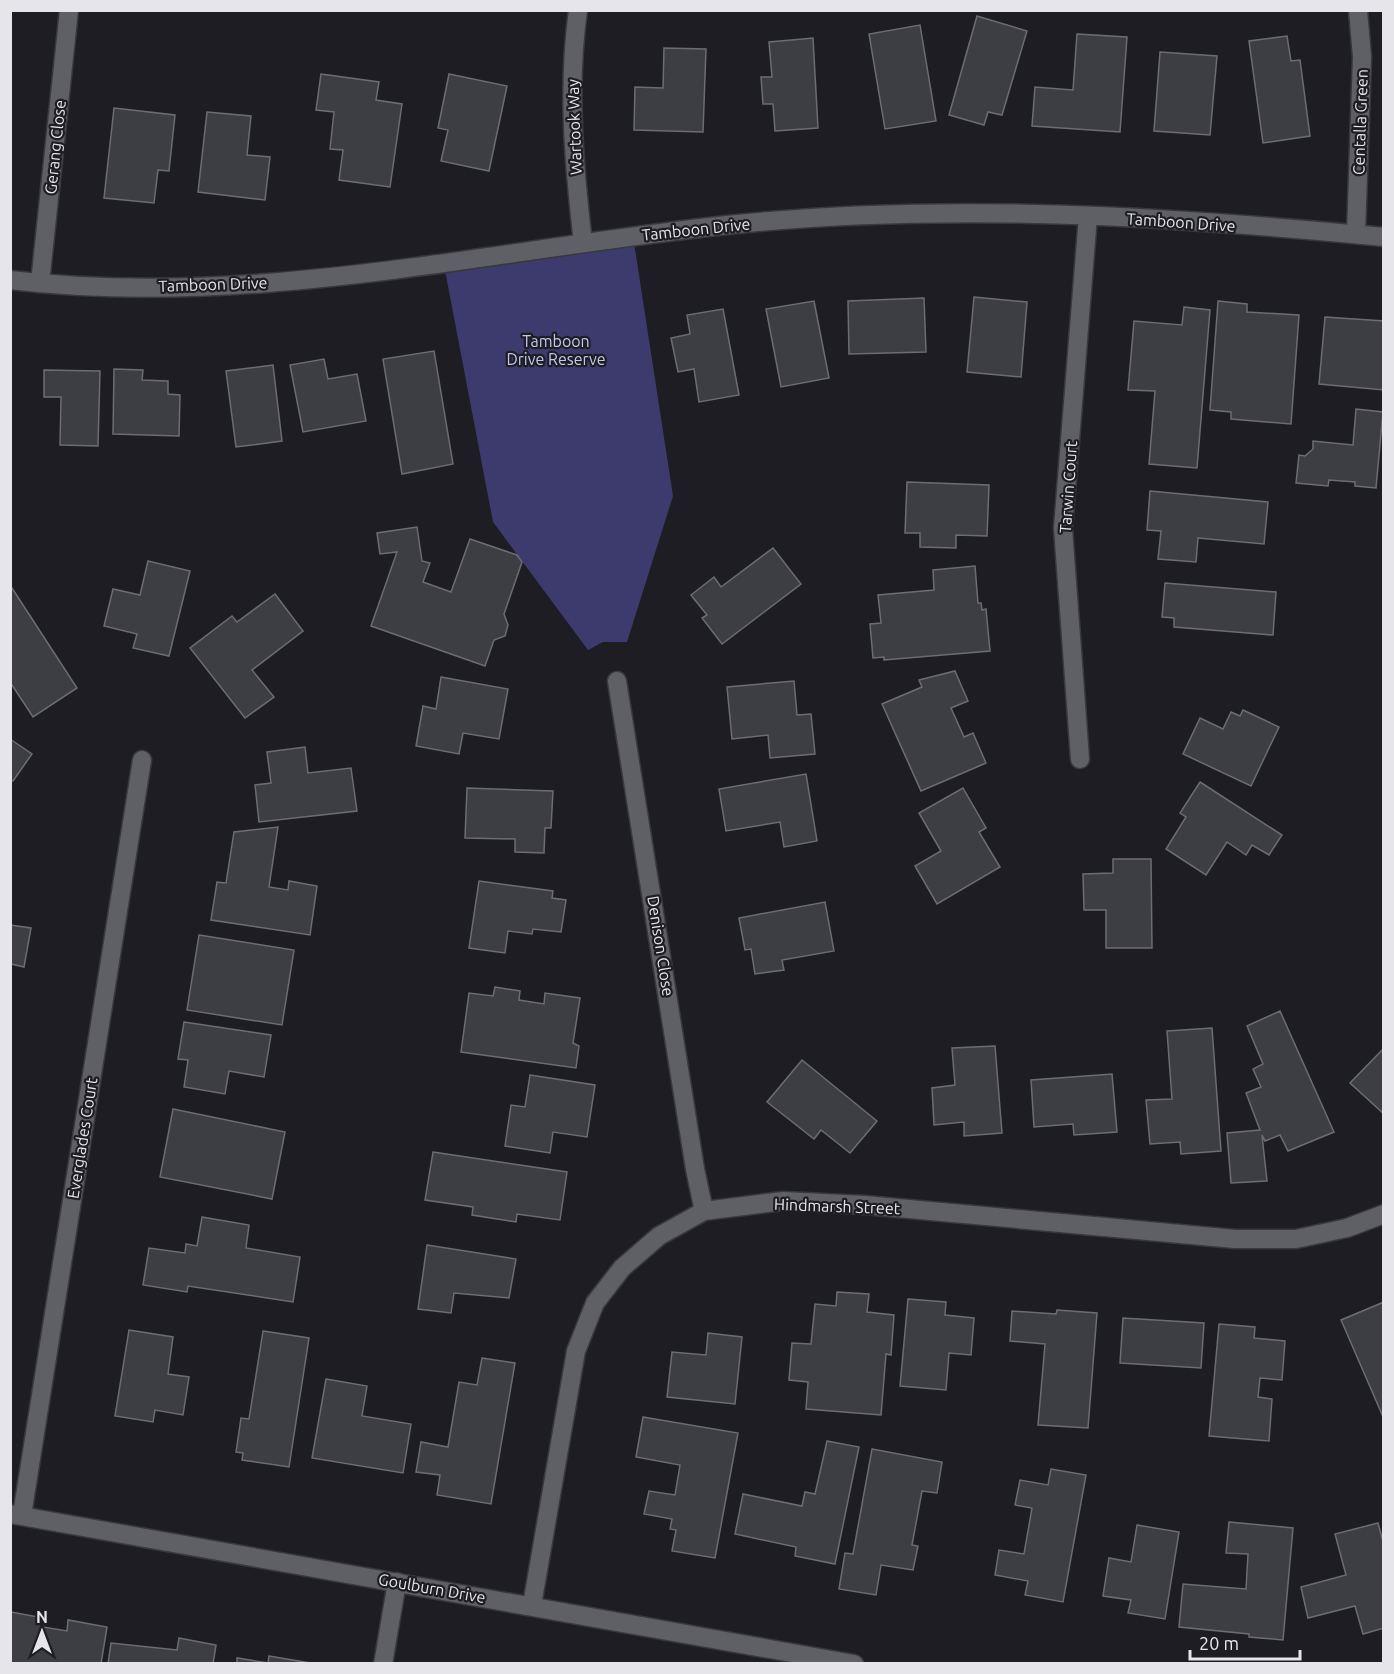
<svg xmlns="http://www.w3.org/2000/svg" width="1394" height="1674" font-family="Ubuntu,sans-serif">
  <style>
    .green { fill: #3d3b6d }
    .building { fill: #3d3e44; stroke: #6c6d73; stroke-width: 1.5 }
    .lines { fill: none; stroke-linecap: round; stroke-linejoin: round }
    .minor-casing { stroke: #38383d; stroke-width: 21 }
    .minor { stroke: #5f5f66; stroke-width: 18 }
    .labels { text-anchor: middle; stroke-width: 4.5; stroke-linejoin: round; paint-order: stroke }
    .street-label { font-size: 16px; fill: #e6e6ea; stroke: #1d1d23 }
    .park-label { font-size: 16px; fill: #c5c7ef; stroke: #1d1d23 }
  </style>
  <rect width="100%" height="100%" fill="#1d1d23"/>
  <polygon class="green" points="633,236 673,496 627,642 603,642 588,650 493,522 444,265"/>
  <g class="building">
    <polygon points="977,16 1027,31 1002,115 988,112 984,125 949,115"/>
    <polygon points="920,25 936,121 885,129 869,34"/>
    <polygon points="1077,34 1127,37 1120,132 1032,126 1035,87 1073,90"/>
    <polygon points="1287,36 1291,61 1300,60 1310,136 1263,143 1249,41"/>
    <polygon points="813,38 818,128 775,131 773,104 763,104 761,77 772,77 769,42"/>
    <polygon points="664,48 706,49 703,132 634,130 635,87 663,88"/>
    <polygon points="1160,52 1217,56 1210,135 1154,131"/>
    <polygon points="321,74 379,82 376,100 402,104 390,187 339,180 343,150 330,149 334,112 316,110"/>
    <polygon points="449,74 507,86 489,171 441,161 448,130 438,128"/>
    <polygon points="114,108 175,115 169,171 158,170 154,203 104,198"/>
    <polygon points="207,112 251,116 247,155 270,157 265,200 198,192"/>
    <polygon points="974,297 1027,302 1021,377 967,372"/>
    <polygon points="924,298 926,352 849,354 848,301"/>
    <polygon points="814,301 829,378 781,387 766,309"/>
    <polygon points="1218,301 1247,304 1247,312 1299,315 1291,424 1231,419 1231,412 1210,410"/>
    <polygon points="1184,307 1210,310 1197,468 1149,464 1155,391 1128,390 1134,321 1182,325"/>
    <polygon points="723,309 739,395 699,402 694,369 678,372 671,338 690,334 687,315"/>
    <polygon points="1325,317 1384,321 1384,390 1319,384"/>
    <polygon points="434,351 453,464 402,474 383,359"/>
    <polygon points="324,359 328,379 357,374 366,421 303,432 290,365"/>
    <polygon points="273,365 282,441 236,447 226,371"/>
    <polygon points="114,369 143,370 142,380 168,381 168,394 180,395 179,436 113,434"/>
    <polygon points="44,370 100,371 98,446 60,445 61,397 44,397"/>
    <polygon points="1356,409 1383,412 1376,488 1355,486 1355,482 1329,480 1328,486 1296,483 1299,455 1305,456 1313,449 1313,441 1353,445"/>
    <polygon points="907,482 989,485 987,536 956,535 956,548 920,547 920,533 905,533"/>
    <polygon points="1150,491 1268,502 1264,544 1198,538 1196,562 1158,559 1161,531 1147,530"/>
    <polygon points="417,527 422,561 430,563 423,582 451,592 470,539 517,555 522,562 504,614 508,625 505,636 494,640 485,666 371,626 397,552 380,554 377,533"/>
    <polygon points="773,548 801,584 722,644 702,618 707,615 691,595 714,577 721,587"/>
    <polygon points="148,561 190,571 169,656 133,648 137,634 104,626 113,589 140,595"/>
    <polygon points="975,566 978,603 981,603 982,610 986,609 990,651 884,660 884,657 873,658 870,624 881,623 878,595 934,590 933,570"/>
    <polygon points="1165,583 1276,592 1273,635 1174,627 1174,618 1162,617"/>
    <polygon points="10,585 77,688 33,717 10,682"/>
    <polygon points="275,594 303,631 252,670 274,697 245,718 190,648 232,616 237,622"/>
    <polygon points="955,671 968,701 951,708 964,737 973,733 986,763 921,791 882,704 922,687 919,680"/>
    <polygon points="441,677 508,689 499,739 463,733 459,754 416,746 423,706 436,709"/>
    <polygon points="794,681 797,715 811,714 815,754 770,758 768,735 732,739 727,687"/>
    <polygon points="1243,710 1279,727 1251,786 1183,754 1200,718 1223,729 1231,712 1240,716"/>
    <polygon points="10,739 32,754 13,781 10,779"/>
    <polygon points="305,747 308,773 351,768 357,811 259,822 255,785 271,783 267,752"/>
    <polygon points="806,774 817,841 784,847 780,822 726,831 719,789"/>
    <polygon points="1200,782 1282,835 1269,855 1252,845 1246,855 1227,842 1206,875 1166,849 1186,817 1180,813"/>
    <polygon points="467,788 553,791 551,828 545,828 544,853 515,852 515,839 465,838"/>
    <polygon points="963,788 986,828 979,832 1000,867 937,904 915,866 941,851 919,813"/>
    <polygon points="278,827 269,887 288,890 289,881 317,886 310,935 211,920 217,882 226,883 234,832"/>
    <polygon points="1113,859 1151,859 1152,948 1106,948 1106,910 1084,910 1083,874 1113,873"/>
    <polygon points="479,881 553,891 552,898 566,900 561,932 533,929 532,934 508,931 505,953 469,948"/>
    <polygon points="825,902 834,951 782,960 784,970 755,974 751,949 745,950 739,918"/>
    <polygon points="10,925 31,928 24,967 11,964 10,969"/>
    <polygon points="199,935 294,950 282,1025 187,1010"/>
    <polygon points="495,987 520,991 519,1000 544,1004 545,993 580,998 573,1043 579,1046 576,1068 461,1052 469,993 493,996"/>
    <polygon points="1280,1011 1334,1132 1288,1151 1280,1135 1265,1141 1262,1135 1267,1181 1231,1183 1227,1133 1260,1130 1246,1093 1261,1087 1253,1069 1263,1064 1247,1026"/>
    <polygon points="184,1022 271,1035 264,1077 229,1071 225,1094 184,1087 188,1060 178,1059"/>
    <polygon points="1212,1028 1221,1151 1181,1154 1180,1142 1150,1144 1146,1100 1172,1099 1167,1031"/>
    <polygon points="995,1046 1002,1133 964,1136 964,1122 934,1125 932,1088 955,1085 952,1048"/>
    <polygon points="1384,1048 1384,1114 1350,1083"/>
    <polygon points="802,1060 877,1121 850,1153 821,1130 814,1139 767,1102"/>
    <polygon points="1112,1074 1117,1132 1074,1135 1073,1124 1034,1127 1031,1080"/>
    <polygon points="530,1075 595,1085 587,1137 553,1132 550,1153 505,1146 511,1105 525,1107"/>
    <polygon points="173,1109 285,1132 272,1199 160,1177"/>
    <polygon points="433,1152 567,1172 560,1220 517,1214 516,1222 472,1215 473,1207 425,1200"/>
    <polygon points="202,1217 249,1225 246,1248 300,1257 293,1302 188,1286 187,1292 143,1285 149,1248 185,1253 186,1244 197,1246"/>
    <polygon points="427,1245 516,1259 509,1298 454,1293 451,1313 418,1309"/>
    <polygon points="837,1292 869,1294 867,1312 894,1315 891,1355 886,1354 881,1415 806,1409 808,1382 789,1380 792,1343 811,1344 815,1304 836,1306"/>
    <polygon points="908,1299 946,1302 945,1315 974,1318 971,1355 949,1353 946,1390 900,1386"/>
    <polygon points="1384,1302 1384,1419 1341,1320"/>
    <polygon points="1057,1310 1097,1313 1088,1428 1038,1425 1045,1344 1010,1341 1012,1311 1056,1314"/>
    <polygon points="1123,1318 1204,1323 1201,1368 1120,1363"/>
    <polygon points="1219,1324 1255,1327 1254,1338 1285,1341 1282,1380 1260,1378 1258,1397 1272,1399 1269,1441 1209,1436"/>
    <polygon points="129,1330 173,1337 168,1374 189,1377 183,1415 155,1410 153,1422 115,1416"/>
    <polygon points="263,1331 309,1338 289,1467 242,1460 243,1453 236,1452 241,1418 249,1419"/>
    <polygon points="708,1333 742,1337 735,1404 667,1397 672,1352 706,1355"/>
    <polygon points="482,1358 515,1363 491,1504 437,1495 440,1475 416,1472 421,1442 448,1447 459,1382 477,1385"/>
    <polygon points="326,1379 367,1386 362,1416 411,1424 403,1473 312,1458"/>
    <polygon points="643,1417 738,1433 715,1558 672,1551 676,1530 670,1529 672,1519 644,1514 649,1491 675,1495 680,1465 636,1457"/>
    <polygon points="827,1441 859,1447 835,1564 795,1556 796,1547 735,1534 743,1494 802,1506 805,1492 815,1494"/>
    <polygon points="872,1449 942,1462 937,1493 922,1491 912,1545 918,1546 913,1570 881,1565 876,1595 839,1589 845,1553 853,1554"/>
    <polygon points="1051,1469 1086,1475 1063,1602 1025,1595 1028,1581 995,1575 999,1550 1024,1554 1032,1508 1015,1505 1020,1480 1048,1485"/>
    <polygon points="1229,1522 1293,1528 1283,1640 1249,1637 1249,1634 1179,1627 1183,1584 1246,1589 1248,1554 1226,1553"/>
    <polygon points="1378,1523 1384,1545 1384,1628 1363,1634 1355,1606 1308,1618 1301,1587 1346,1575 1335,1534"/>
    <polygon points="1137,1525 1179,1532 1165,1619 1128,1613 1131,1600 1103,1596 1109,1558 1131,1562"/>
    <polygon points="11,1612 44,1618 43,1627 67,1631 68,1620 107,1627 101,1664 10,1664"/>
    <polygon points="179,1638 216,1645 213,1664 108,1664 111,1643 177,1650"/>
    <polygon points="269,1656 310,1663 310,1664 237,1664 237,1658 268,1663"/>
  </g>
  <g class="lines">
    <g class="minor-casing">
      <g id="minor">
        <path d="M 578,10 C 567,89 574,165 583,243"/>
        <polyline points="1356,234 1362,57 1358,10"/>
        <path d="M 10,280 C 251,309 489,250 727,225 C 945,202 1166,216 1384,237"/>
        <polyline points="40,283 69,10"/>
        <polyline points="617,681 695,1169 704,1211"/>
        <polyline points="1080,759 1063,528 1088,216"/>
        <polyline points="10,1514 854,1664"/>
        <polyline points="22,1515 142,760"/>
        <polyline points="532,1605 576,1351 595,1303 622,1268 659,1236 704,1211 783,1201 865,1205 1235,1239 1296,1239 1347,1228 1384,1214"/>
        <polyline points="383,1664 397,1582"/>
      </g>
    </g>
    <use href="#minor" class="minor"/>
  </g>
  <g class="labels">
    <g class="street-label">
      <text transform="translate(1360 122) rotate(-88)" y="6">Centalla Green</text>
      <text transform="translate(574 127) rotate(-92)" y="6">Wartook Way</text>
      <text transform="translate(55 147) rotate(-84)" y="6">Gerang Close</text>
      <text transform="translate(1181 222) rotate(4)" y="6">Tamboon Drive</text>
      <text transform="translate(696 229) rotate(-6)" y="6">Tamboon Drive</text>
      <text transform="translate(213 284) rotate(-2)" y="6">Tamboon Drive</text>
      <text transform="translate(1068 487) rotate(-86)" y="6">Tarwin Court</text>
      <text transform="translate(661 946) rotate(81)" y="6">Denison Close</text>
      <text transform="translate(82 1138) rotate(-81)" y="6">Everglades Court</text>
      <text transform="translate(837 1206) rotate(2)" y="6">Hindmarsh Street</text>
      <text transform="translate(432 1588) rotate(10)" y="6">Goulburn Drive</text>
    </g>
    <g class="park-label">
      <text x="556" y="347">Tamboon<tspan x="556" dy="18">Drive Reserve</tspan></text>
    </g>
  </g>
  <rect width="1394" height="1674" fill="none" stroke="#e6e6ea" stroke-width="24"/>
  <g transform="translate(42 1632)" stroke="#1d1d23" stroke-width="4.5" paint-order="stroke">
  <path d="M0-4.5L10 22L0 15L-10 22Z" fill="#e6e6ea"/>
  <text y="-9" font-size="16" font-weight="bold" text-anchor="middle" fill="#e6e6ea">N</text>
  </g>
  <path d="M1190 1650v9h110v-9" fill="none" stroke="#e6e6ea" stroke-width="3"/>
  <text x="1199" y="1650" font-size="18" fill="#e6e6ea" stroke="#1d1d23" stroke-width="4.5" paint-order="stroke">20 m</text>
</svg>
